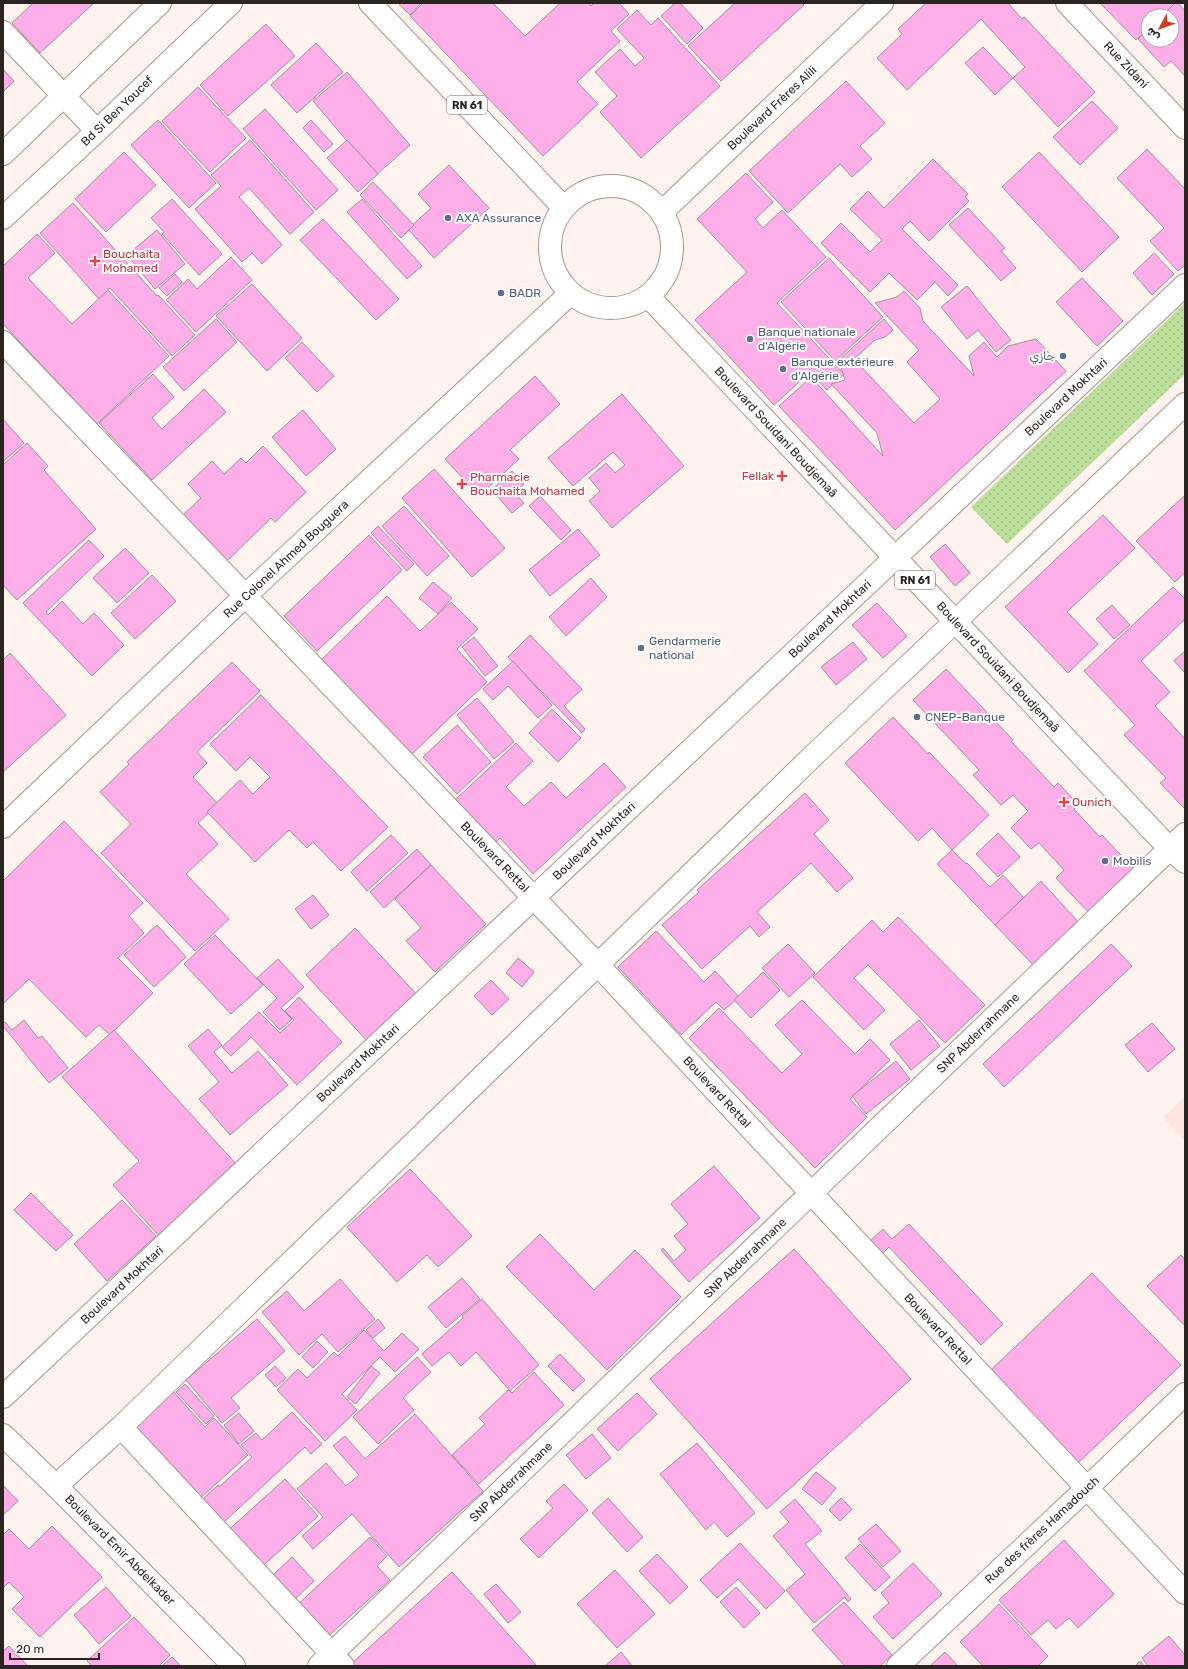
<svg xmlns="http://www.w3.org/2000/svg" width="1188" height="1669" font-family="Rubik,Vazirmatn,sans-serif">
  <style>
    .commercial { fill: #ffe4e0 }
    .garden { fill: url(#garden-dots) }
    .building { fill: #fdade7; stroke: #a0919b }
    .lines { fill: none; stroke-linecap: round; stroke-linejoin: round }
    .minor-casing { stroke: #a7968f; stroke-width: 24 }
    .tertiary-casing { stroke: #a7968f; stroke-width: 24 }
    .secondary-casing { stroke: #a7968f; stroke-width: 24 }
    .primary-casing { stroke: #a7968f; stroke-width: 24 }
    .minor { stroke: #fff; stroke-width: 22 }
    .tertiary { stroke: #fff; stroke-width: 22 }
    .secondary { stroke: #fff; stroke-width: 22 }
    .primary { stroke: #fff; stroke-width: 22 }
    .service-dot { fill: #5c6f8a; stroke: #fff; stroke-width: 1.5 }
    .health-dot { fill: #e0444e; stroke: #fff; stroke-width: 1.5 }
    .labels { text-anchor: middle; stroke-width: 4; stroke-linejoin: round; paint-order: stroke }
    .shield { fill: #fff; stroke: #6b6664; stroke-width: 1 }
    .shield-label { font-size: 11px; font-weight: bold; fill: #2b2522 }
    .street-label { font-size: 12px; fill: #2b2522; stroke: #fff }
    .service-label { font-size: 12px; fill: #4e5e75; stroke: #fff; text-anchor: start }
    .health-label { font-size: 12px; fill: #be3a42; stroke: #fff; text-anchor: start }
  </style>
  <defs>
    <pattern id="garden-dots" width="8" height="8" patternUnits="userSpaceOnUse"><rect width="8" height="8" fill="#bbdf9a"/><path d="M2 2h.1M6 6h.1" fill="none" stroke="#a1bf84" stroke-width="1.8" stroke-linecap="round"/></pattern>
  </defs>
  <rect width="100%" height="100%" fill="#fef2ee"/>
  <polygon class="commercial" points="1185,1097 1185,1141 1163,1117"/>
  <polygon class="garden" points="1185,303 1185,374 1007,544 971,507"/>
  <g class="building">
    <polygon points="33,3 94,3 40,53 12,23"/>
    <polygon points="398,3 421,3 410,15"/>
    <polygon points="423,3 493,3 525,36 560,3 589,3 591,6 594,3 619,3 629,14 611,31 620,41 577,82 598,104 543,156 410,16"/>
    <polygon points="675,3 680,3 703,28 687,44 661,16"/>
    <polygon points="735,3 802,3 804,5 721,81 688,46"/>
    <polygon points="926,3 1008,3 1022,19 1024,17 1095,92 1058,127 1013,78 1025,67 981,19 907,90 877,58 902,34 898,29"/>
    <polygon points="1100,3 1175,3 1162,16 1148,16 1148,29 1136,40"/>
    <polygon points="1175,3 1178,3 1185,11 1185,76 1171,61 1164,67 1138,39 1148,29 1148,40 1172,40 1172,16 1162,16"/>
    <polygon points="637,10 651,25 658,18 720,86 641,158 600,112 617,96 595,72 620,49 635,66 644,58 617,29"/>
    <polygon points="266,24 295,56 228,116 200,85"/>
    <polygon points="316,43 343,72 297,113 271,85"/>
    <polygon points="983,47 1013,78 995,95 965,63"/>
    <polygon points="3,69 14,81 3,92"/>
    <polygon points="347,72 410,145 376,175 313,101"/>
    <polygon points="846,81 885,123 860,146 872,159 852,177 840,164 788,213 749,171"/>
    <polygon points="198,87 246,138 210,172 162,121"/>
    <polygon points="1092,101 1118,128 1080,165 1053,137"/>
    <polygon points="265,109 338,190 316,210 243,129"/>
    <polygon points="158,120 216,183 189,208 131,145"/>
    <polygon points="311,120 333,144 324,152 303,128"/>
    <polygon points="250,140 314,212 290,234 249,188 239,197 282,245 262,264 252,253 242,262 195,209 221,186 211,175"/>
    <polygon points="347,140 378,174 358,192 327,158"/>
    <polygon points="1147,149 1185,189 1185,265 1178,271 1150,241 1164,228 1117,178"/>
    <polygon points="124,152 156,185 106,232 75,199"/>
    <polygon points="1039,152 1119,237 1082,272 1002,187"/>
    <polygon points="933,159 968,194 965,197 969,201 929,241 910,221 902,229 958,285 948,296 935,282 917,300 889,273 870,292 821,243 841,223 870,252 882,240 850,209 868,191 884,208"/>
    <polygon points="449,165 489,208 434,258 408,229 431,208 418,194"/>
    <polygon points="746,173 773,202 755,219 763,228 782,210 826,257 777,303 844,374 827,390 810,372 774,405 695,320 747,272 697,219"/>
    <polygon points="373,182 414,225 401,238 360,195"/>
    <polygon points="172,199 222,254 199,275 162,234 164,232 151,218"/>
    <polygon points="362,199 422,266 407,279 347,212"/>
    <polygon points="73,203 157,296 158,295 195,335 172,356 110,288 99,299 40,233"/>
    <polygon points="968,208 1005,248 1001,251 1016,268 1001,281 949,225"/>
    <polygon points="323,219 399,299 376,320 300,240"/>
    <polygon points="157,230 185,264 155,289 127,255"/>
    <polygon points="37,234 55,253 28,278 72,324 108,290 169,356 97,424 3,324 3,266"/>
    <polygon points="1154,253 1174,274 1152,295 1133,273"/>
    <polygon points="231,257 252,280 196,332 166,300 188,279 197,289"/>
    <polygon points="829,258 883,317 835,361 781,302"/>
    <polygon points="175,274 182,282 167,296 159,288"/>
    <polygon points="1082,278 1123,321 1097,346 1056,302"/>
    <polygon points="252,284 302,338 267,371 216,316"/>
    <polygon points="967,286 1011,340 996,352 978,330 967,339 941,307"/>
    <polygon points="904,291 920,308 923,321 974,376 969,356 984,342 997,357 1008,346 1036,339 1066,371 895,530 779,406 811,377 883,456 877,433 831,384 845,380 839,360 884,319 893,330 885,337 875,340 854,359 914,423 940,399 907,362 919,350 875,303 897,297"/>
    <polygon points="216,319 237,342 184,391 163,367"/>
    <polygon points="302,342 334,376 317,392 285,358"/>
    <polygon points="153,374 174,397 152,418 162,429 204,389 226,412 152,480 99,423"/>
    <polygon points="535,376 560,404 510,450 519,459 479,496 445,459"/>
    <polygon points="622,394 684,466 612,528 589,501 600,491 589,478 606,463 615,473 625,465 613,452 573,486 548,458"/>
    <polygon points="303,410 336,449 306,476 272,437"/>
    <polygon points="3,419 24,443 3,462"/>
    <polygon points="27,443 48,466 44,470 96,529 17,600 3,585 3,465"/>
    <polygon points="263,446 306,492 275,522 271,518 225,563 181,517 201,498 188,484 212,461 224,474 241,458 246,463"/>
    <polygon points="434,469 505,548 472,577 402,498"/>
    <polygon points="512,471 524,484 514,493 524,503 512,513 492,490"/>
    <polygon points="1185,495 1185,572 1175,582 1136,541"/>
    <polygon points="540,496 571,530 561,540 529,506"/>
    <polygon points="404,506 449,556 427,576 382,526"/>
    <polygon points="1103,515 1135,548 1067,612 1098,644 1068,673 1005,607"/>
    <polygon points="378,526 414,564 407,571 371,533"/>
    <polygon points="578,529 600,555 550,596 529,570"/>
    <polygon points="369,535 402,570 317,651 284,616"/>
    <polygon points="89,540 104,556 46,612 48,615 62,601 83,624 94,613 124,645 92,676 23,603"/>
    <polygon points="945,544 970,573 955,586 930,557"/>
    <polygon points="125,548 149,573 117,603 93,578"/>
    <polygon points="152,575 176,601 135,639 111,613"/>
    <polygon points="591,578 607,597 566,636 549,617"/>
    <polygon points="433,582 452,598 438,614 419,598"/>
    <polygon points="1173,587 1185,599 1185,619 1141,661 1170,692 1155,706 1185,739 1185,809 1160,783 1166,778 1124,735 1135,725 1084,671"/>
    <polygon points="387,596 420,631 451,602 478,629 457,649 487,682 411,755 321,660"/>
    <polygon points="877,603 907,636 883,658 852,625"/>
    <polygon points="1112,605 1130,625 1114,639 1096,619"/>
    <polygon points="530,635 582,689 564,706 585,729 582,733 508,657"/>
    <polygon points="474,637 498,666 485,676 462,647"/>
    <polygon points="853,642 867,659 836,685 821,667"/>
    <polygon points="1185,651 1185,673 1174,661"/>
    <polygon points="10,653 66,715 3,772 3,660"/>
    <polygon points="513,661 552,705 538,718 508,686 493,700 483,689"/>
    <polygon points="232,662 260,691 197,752 207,763 193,777 218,804 198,823 218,844 186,874 229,919 195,951 101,853 131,824 100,792 129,764 127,762"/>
    <polygon points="946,669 1013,740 1011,741 1054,787 1058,783 1079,805 1074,809 1100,837 1102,835 1137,872 1091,915 1056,878 1064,870 1039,843 1031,849 1011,828 1028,811 1013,795 1001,805 973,775 979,770 913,700"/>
    <polygon points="261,695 388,827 341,871 313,842 307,848 289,830 255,862 207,812 240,780 253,794 270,777 250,757 236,771 210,744"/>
    <polygon points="477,698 514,742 494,759 457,715"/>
    <polygon points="552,709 581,738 558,762 529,733"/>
    <polygon points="893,717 928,754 929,752 989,815 952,850 932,828 918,841 845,763"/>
    <polygon points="457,725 491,762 457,794 423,757"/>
    <polygon points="516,743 533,761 506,787 524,806 551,782 566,798 604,763 626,787 533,874 500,838 495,843 455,800"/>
    <polygon points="805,793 829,820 814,834 853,878 837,892 811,863 757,912 770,927 759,937 750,926 702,969 662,925 699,892 697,890"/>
    <polygon points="64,821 143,903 129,916 144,933 118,958 153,993 110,1035 99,1025 86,1037 29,979 3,1004 3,881"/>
    <polygon points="998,833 1020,857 998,877 976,854"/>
    <polygon points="391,835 408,853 367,891 351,872"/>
    <polygon points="417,849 431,865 384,908 370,892"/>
    <polygon points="952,850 966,864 967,863 990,887 1003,875 1024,898 995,925 937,864"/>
    <polygon points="431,865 486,924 435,972 406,941 421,928 395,899"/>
    <polygon points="1041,881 1082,926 1037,969 995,925"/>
    <polygon points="313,895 329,915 311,929 295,909"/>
    <polygon points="898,917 985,1005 945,1043 868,965 854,978 885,1010 864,1030 813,977 872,920 883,932"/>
    <polygon points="157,925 186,957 154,987 124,955"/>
    <polygon points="355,928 420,998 370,1044 306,975"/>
    <polygon points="656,931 704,982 715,971 739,997 724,1010 716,1002 681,1035 618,967"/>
    <polygon points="215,935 263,985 231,1014 184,964"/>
    <polygon points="788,944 815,973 789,997 762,968"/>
    <polygon points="1111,944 1132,966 1004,1087 983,1064"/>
    <polygon points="518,958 534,972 522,987 506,973"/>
    <polygon points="278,959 304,987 281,1008 292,1019 280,1030 263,1012 277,998 257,978"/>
    <polygon points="763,972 780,990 751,1018 734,1000"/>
    <polygon points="491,980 509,999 492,1015 474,996"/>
    <polygon points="299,997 342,1042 297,1085 251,1037 231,1056 222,1047 259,1012 280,1033 294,1020 285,1011"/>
    <polygon points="802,1000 855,1054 870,1039 890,1060 850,1099 867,1117 815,1168 689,1038 719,1008 782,1073 802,1054 775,1025"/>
    <polygon points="24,1020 38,1038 42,1036 68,1068 49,1083 3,1026 3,1023 5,1022 12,1030"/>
    <polygon points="919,1020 940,1046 911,1070 890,1044"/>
    <polygon points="1152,1023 1175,1049 1148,1072 1125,1045"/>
    <polygon points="208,1029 222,1045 214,1052 232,1073 258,1051 288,1085 230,1135 199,1099 219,1082 188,1046"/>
    <polygon points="114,1030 238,1166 160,1237 113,1185 139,1161 62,1077"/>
    <polygon points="896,1061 910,1079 866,1114 852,1096"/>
    <polygon points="714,1166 760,1218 689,1282 661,1250 663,1248 674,1261 686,1250 674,1236 688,1224 671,1204"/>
    <polygon points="410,1169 472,1236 438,1267 427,1255 397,1282 347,1227"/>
    <polygon points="31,1193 73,1235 56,1251 14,1210"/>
    <polygon points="122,1200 156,1236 107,1281 74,1244"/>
    <polygon points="909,1224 1003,1324 981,1345 889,1247 878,1258 866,1245 883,1229 892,1239"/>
    <polygon points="540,1234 594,1290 635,1250 681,1297 607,1370 506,1267"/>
    <polygon points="794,1249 911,1379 767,1509 650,1379"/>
    <polygon points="1181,1255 1185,1260 1185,1326 1147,1286"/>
    <polygon points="1092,1273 1181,1365 1077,1464 989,1372"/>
    <polygon points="462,1278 480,1299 446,1328 428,1307"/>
    <polygon points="340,1279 375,1319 338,1352 322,1334 299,1355 262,1312 287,1291 304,1311"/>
    <polygon points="482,1299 539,1365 510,1391 476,1352 461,1366 449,1352 432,1366 422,1354 463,1318 462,1316"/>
    <polygon points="257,1319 285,1351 231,1398 240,1408 222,1423 186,1380"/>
    <polygon points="378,1319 385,1328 373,1338 366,1330"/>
    <polygon points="364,1330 384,1351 402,1333 419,1349 395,1372 380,1357 342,1394 357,1410 325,1441 277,1390 298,1369 307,1378 334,1352 338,1356"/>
    <polygon points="317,1341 328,1352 313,1368 302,1357"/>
    <polygon points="560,1354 585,1380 573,1391 548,1366"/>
    <polygon points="417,1357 431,1372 403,1398 414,1410 378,1444 353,1417"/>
    <polygon points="275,1366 286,1378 276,1387 265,1375"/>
    <polygon points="371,1366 380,1373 356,1404 347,1397"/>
    <polygon points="534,1372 564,1405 479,1484 452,1455 485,1424 479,1418 508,1390 512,1393"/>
    <polygon points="185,1384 214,1416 206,1424 176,1392"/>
    <polygon points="173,1391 205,1427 214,1418 248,1455 196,1502 130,1430"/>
    <polygon points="637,1393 657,1414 618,1451 597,1429"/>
    <polygon points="292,1412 322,1444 311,1454 305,1447 224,1522 203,1499 218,1485 219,1487 252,1457 241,1445 256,1433 262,1440"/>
    <polygon points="239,1413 254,1431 239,1444 224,1425"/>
    <polygon points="415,1414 483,1491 399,1567 352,1514 313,1549 302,1536 323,1517 297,1489 326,1463 346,1486 359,1475 333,1446 345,1436 365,1459"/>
    <polygon points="592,1434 611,1458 586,1479 566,1455"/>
    <polygon points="697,1443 755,1513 727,1537 714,1522 706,1530 660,1474"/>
    <polygon points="816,1472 836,1488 822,1505 802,1489"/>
    <polygon points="285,1479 318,1516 256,1572 223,1535"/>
    <polygon points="564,1484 588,1510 539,1558 520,1539 553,1508 546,1501"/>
    <polygon points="3,1485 18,1501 3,1515"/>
    <polygon points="608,1498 643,1537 627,1552 592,1513"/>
    <polygon points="841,1498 852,1509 840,1521 829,1510"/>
    <polygon points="795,1499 822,1531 805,1544 851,1599 848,1602 845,1597 814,1623 786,1590 805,1574 773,1536 789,1522 780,1512"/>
    <polygon points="876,1524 901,1551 883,1567 858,1539"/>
    <polygon points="52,1526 102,1577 40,1637 12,1609 24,1597 9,1582 3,1588 3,1535 9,1529 29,1549"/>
    <polygon points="370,1537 387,1556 377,1566 390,1580 323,1641 294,1608"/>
    <polygon points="1064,1540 1114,1594 1078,1628 1069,1618 1056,1629 1048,1620 1031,1635 999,1600"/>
    <polygon points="740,1543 785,1591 766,1609 738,1579 717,1598 700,1580"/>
    <polygon points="860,1544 890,1577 875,1591 845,1558"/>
    <polygon points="657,1554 688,1587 670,1604 639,1571"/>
    <polygon points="292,1557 314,1581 294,1600 272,1576"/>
    <polygon points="913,1563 942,1594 893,1639 873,1617 889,1603 881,1593"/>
    <polygon points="615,1570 655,1614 617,1648 577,1604"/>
    <polygon points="452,1572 537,1666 351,1666 350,1665"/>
    <polygon points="496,1584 521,1612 508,1623 484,1594"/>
    <polygon points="106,1587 131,1616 99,1644 74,1615"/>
    <polygon points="736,1587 760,1613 744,1628 720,1602"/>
    <polygon points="844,1602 892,1655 880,1666 845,1666 812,1630"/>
    <polygon points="999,1604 1048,1656 1038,1666 983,1666 960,1642"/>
    <polygon points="134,1617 170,1655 159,1666 92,1666 87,1661"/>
    <polygon points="1169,1636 1185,1655 1185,1666 1148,1666 1142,1658"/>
    <polygon points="9,1646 28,1666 3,1666 3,1651"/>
    <polygon points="621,1652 632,1666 605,1666"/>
    <polygon points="945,1652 958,1666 930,1666"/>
    <polygon points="172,1657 181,1666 162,1666"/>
    <polygon points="1140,1661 1144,1666 1135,1666"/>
  </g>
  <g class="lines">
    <g class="minor-casing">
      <g id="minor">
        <polyline points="1067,3 1185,128"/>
        <polyline points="3,32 97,131"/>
        <polyline points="3,342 597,964 1185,1593"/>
        <polyline points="319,1666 1185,834"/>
        <polyline points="898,1666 1087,1488 1185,1394"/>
      </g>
    </g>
    <g class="tertiary-casing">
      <g id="tertiary">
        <polyline points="3,154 160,3"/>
        <polyline points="3,218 97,131 231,3"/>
        <polyline points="3,1397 1185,285"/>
        <polyline points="121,1427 343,1666"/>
        <polyline points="3,1435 56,1486 234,1666"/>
        <polyline points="56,1486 121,1427 814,755 1185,404"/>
      </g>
    </g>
    <g class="secondary-casing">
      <g id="secondary">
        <polyline points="662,212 882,3"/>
        <polyline points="3,827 245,596 571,293"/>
      </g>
    </g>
    <g class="primary-casing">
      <g id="primary">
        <polyline points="370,3 563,207"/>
        <circle cx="611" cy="247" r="61"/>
        <polyline points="648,296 1170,849 1185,862"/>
      </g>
    </g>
    <use href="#minor" class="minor"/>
    <use href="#tertiary" class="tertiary"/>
    <use href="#secondary" class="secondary"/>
    <use href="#primary" class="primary"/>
  </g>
  <g class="service-dot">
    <circle cx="448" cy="218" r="4"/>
    <circle cx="501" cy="293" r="4"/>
    <circle cx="750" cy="339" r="4"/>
    <circle cx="1063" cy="356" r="4"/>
    <circle cx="783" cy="369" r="4"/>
    <circle cx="641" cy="648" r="4"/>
    <circle cx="917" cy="717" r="4"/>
    <circle cx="1105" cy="861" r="4"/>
  </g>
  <g class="health-dot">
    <path d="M93 255h4v4h4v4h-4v4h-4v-4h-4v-4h4z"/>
    <path d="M780 470h4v4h4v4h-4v4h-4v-4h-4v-4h4z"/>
    <path d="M460 478h4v4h4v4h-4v4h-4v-4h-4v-4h4z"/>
    <path d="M1062 796h4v4h4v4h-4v4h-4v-4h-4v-4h4z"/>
  </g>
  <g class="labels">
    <g class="shield">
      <rect x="447" y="96" width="40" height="18" rx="3"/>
      <rect x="895" y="571" width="40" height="18" rx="3"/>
    </g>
    <g class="shield-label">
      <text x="467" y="109">RN 61</text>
      <text x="915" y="584">RN 61</text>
    </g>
    <g class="street-label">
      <text transform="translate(1126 65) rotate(47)" y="4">Rue Zidani</text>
      <text transform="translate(772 108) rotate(-43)" y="4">Boulevard Frères Alili</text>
      <text transform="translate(117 111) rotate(-44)" y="4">Bd Si Ben Youcef</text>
      <text transform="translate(1066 397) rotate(-43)" y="4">Boulevard Mokhtari</text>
      <text transform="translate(776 432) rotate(47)" y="4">Boulevard Souidani Boudjemaâ</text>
      <text transform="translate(286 559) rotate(-43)" y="4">Rue Colonel Ahmed Bouguera</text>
      <text transform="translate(830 619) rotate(-43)" y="4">Boulevard Mokhtari</text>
      <text transform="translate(998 667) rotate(47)" y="4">Boulevard Souidani Boudjemaâ</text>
      <text transform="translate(594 841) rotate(-43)" y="4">Boulevard Mokhtari</text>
      <text transform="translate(495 857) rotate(46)" y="4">Boulevard Rettal</text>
      <text transform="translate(978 1033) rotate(-44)" y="4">SNP Abderrahmane</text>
      <text transform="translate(358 1063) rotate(-43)" y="4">Boulevard Mokhtari</text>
      <text transform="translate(717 1092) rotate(47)" y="4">Boulevard Rettal</text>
      <text transform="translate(745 1258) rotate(-44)" y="4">SNP Abderrahmane</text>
      <text transform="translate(122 1285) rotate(-43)" y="4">Boulevard Mokhtari</text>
      <text transform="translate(938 1329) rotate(47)" y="4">Boulevard Rettal</text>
      <text transform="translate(511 1482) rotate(-44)" y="4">SNP Abderrahmane</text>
      <text transform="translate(1042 1530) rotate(-43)" y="4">Rue des frères Hamadouch</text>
      <text transform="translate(120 1550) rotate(45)" y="4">Boulevard Emir Abdelkader</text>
    </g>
    <g class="service-label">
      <text x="456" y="222">AXA Assurance</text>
      <text x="509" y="297">BADR</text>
      <text x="758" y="336">Banque nationale<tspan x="758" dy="14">d'Algérie</tspan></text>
      <text x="1055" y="360" text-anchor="end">جازي</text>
      <text x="791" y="366">Banque extérieure<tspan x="791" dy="14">d'Algérie</tspan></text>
      <text x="649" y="645">Gendarmerie<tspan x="649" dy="14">national</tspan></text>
      <text x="925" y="721">CNEP-Banque</text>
      <text x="1113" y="865">Mobilis</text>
    </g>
    <g class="health-label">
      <text x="103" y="258">Bouchaita<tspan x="103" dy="14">Mohamed</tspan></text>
      <text x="774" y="480" text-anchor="end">Fellak</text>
      <text x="470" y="481">Pharmacie<tspan x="470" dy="14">Bouchaita Mohamed</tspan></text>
      <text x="1072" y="806">Ounich</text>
    </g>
  </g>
  <rect width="1188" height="1669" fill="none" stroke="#2b2522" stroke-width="8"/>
  <g transform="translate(1160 28) rotate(229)"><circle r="19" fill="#ffffff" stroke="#aaa8a7"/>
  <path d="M0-3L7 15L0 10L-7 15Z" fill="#cc4125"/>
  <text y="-6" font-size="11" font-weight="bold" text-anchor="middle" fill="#2b2522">ش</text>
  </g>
  <path d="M10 1653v6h89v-6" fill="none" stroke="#2b2522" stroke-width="2"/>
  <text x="16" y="1653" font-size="12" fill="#2b2522" stroke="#ffffff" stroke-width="3" paint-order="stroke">20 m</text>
</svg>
